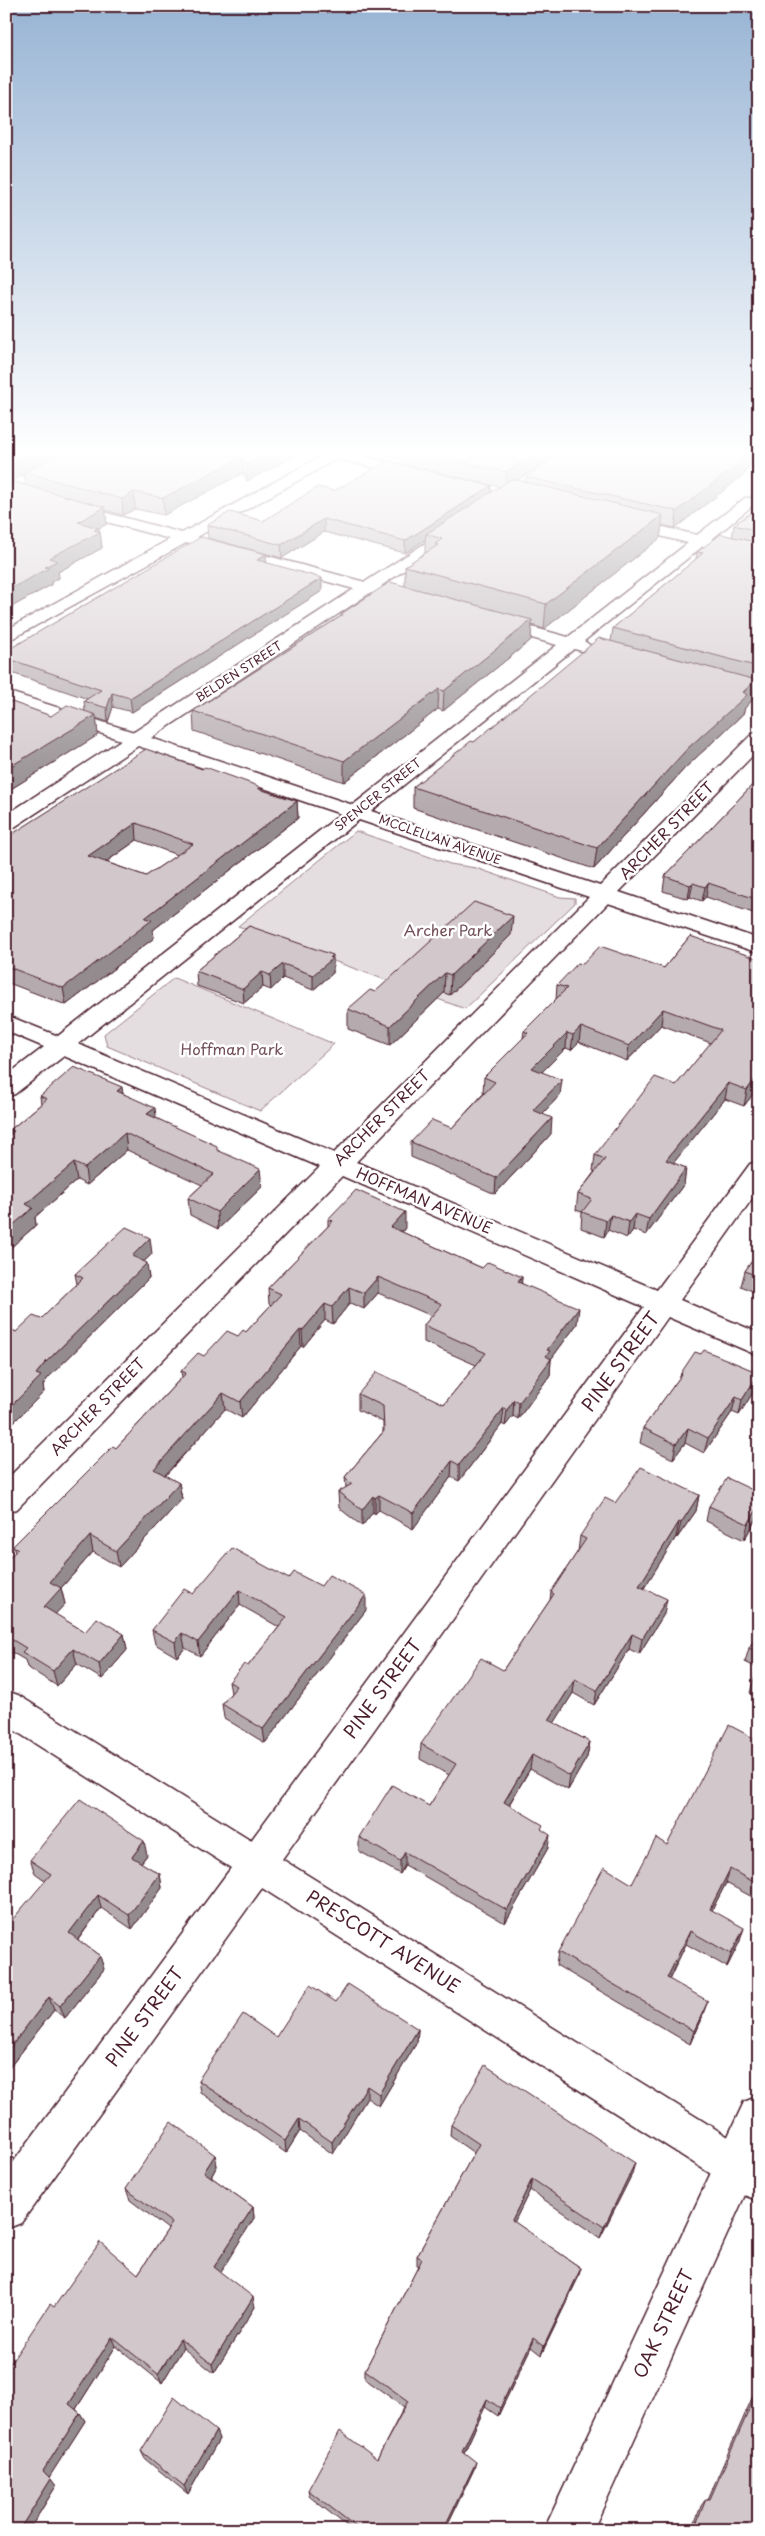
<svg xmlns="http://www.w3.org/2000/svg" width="765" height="2536" font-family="'Playpen Sans',sans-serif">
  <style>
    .green { fill: #e5dee0; stroke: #987e86 }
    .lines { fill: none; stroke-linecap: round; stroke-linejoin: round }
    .street-casing { stroke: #4a1f2b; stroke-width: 3 }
    .secondary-casing { stroke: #4a1f2b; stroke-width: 3 }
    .street { fill: #fff; fill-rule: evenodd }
    .secondary { fill: #fff; fill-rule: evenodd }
    .wall { fill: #b5abaf; stroke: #4a1f2b; fill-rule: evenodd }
    .shaded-wall { fill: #938b8e; stroke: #4a1f2b }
    .building { fill: #d2c7cb; stroke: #4a1f2b; fill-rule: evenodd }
    .labels { text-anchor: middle; stroke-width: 5; stroke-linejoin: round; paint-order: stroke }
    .far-street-label { font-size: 12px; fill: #4a1f2b; stroke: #fff }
    .street-label { font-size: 15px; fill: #4a1f2b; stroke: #fff }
    .park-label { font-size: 15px; fill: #714f58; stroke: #fff }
    .near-street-label { font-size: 18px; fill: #4a1f2b; stroke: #fff }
  </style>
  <rect width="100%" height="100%" fill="#fff"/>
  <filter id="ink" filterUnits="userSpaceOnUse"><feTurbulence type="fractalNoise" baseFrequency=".02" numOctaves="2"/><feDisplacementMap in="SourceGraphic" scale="10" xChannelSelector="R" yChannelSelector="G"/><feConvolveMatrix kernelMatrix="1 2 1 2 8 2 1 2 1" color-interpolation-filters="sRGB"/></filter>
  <g filter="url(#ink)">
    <g class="green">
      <polygon points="356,831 450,864 476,868 560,897 575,898 575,903 465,1009 238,926"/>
      <polygon points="174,978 334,1044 260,1111 107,1046 104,1034"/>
    </g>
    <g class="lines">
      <g class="street-casing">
        <g id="street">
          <path d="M 325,454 L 352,454 L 421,470 L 423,473 L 416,477 L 337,459 L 197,537 L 365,582 L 452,526 L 462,526 L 465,529 L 381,586 L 419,596 L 421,600 L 419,604 L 413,605 L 370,593 L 151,738 L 353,805 L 557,645 L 489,626 L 487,622 L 489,618 L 495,617 L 568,637 L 688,543 L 620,526 L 617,523 L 620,520 L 625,518 L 697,535 L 745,498 L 755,498 L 758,501 L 712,539 L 759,550 L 759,560 L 703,546 L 584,641 L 591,646 L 588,650 L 582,651 L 574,649 L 371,811 L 600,886 L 752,734 L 759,732 L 759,749 L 619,892 L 759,939 L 759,953 L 608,903 L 356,1162 L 657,1290 L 750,1164 L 759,1161 L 759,1189 L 680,1300 L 759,1333 L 759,1356 L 668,1317 L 270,1876 L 257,1881 L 244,1876 L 238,1863 L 244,1850 L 644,1307 L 342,1176 L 17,1509 L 6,1512 L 6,1480 L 320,1167 L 64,1056 L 15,1094 L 6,1097 L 6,1076 L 44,1047 L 6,1031 L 6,1015 L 58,1036 L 341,814 L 138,746 L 13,828 L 6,830 L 6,815 L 121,740 L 6,702 L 6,691 L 134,732 L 354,589 L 186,543 L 6,642 L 6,630 L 170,539 L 6,495 L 6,486 L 182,533 ZM 359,820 L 589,897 L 334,1153 L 78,1044 Z"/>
          <polygon points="717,678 759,688 759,699 711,687 708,683 711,679"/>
          <polygon points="759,2096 759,2164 593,2530 544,2530 744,2102"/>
        </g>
      </g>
      <g class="secondary-casing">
        <polygon id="secondary" points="6,1691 18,1695 759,2156 759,2201 744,2195 262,1888 21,2223 6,2229 6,2172 231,1868 6,1725"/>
      </g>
      <use href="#street" class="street"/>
      <use href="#secondary" class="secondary"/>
    </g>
    <g class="wall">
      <path d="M 6,454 L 298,454 L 247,481 L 243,473 L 164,515 L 135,509 L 123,515 L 105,510 L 107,524 L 99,528 L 99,531 L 100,532 L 102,548 L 58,572 L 59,578 L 51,582 L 51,585 L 6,610 ZM 24,475 L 26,485 L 10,481 Z"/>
      <polygon points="375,454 558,454 517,480 525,482 526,477 559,454 759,454 759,462 751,460 745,474 675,528 662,525 660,538 544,629 532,625 531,640 443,711 438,709 344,782 194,731 193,711 341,616 341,614 405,586 405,566 425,553 425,540 405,553 324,532 282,558 208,538 207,525 263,521 334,491 491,486 491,492 500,487 402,464 402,460"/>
      <polygon points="759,507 759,686 756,685 753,699 745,708 743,714 685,768 594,869 413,808 413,787 611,641 613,628 696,559 697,552 732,537 734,525"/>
      <polygon points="267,563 322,591 132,712 113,707 108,722 96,718 98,735 6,792 6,700 51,716 85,711 84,701 88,699 6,671 6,651"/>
      <polygon points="759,778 759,915 706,897 702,901 690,897 688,899 663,891 665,876"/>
      <path d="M 259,789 L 297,801 L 298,818 L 153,930 L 154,938 L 66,1005 L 6,982 L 6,838 ZM 137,840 L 177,855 L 146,876 L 106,862 Z"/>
      <polygon points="249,926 333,970 333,973 313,990 283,978 271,990 263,987 244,1003 197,986 196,971"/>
      <polygon points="511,935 450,995 444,993 390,1045 348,1029 348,1009 375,992"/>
      <polygon points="690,936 759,1086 744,1106 725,1099 673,1163 686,1168 684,1184 646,1235 633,1230 627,1238 608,1230 604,1237 581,1228 582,1212 576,1210 578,1194 595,1171 593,1171 595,1155 676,1085 711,1043 661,1025 627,1061 579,1042 571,1050 566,1048 542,1072 560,1095 542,1114 551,1134 495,1194 411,1157 411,1142 452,1128 484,1093 483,1092 484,1077 523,1038 524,1031 556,1000 557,985 583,964 664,968"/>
      <polygon points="123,1093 156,1118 217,1150 262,1187 218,1229 190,1215 188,1198 202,1185 127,1150 87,1185 77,1180 35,1217 36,1225 6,1252 6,1138 11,1134 10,1130 41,1104 40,1096"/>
      <polygon points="328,1219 405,1228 402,1232 482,1268 522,1277 521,1283 577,1324 551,1359 550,1375 518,1419 513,1416 505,1426 502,1424 459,1481 451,1477 413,1529 379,1510 375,1514 373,1512 362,1526 339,1508 338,1492 346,1488 345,1477 383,1432 383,1422 358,1410 358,1394 444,1404 476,1365 424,1342 424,1325 432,1316 378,1293 364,1309 350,1303 333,1324 325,1320 303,1347 301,1346 242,1418 225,1409 165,1476 179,1483 182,1499 119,1567 93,1552 61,1588 65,1604 55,1614 85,1632 124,1634 127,1650 102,1679 77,1664 57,1686 27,1667 25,1660 6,1649 6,1561 15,1552 13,1546 116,1448 182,1377 181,1371 204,1356 246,1332 271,1305 269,1304 268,1288 328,1226"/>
      <polygon points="759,1243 759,1294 741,1286 745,1271 758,1252 757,1252"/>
      <polygon points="152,1254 144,1261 149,1278 48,1378 43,1385 44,1392 6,1430 6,1328 16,1332 41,1319 77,1284 75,1274"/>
      <polygon points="681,1373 755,1389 739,1415 732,1412 704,1453 685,1443 673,1459 640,1443 643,1428 680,1377"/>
      <polygon points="759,1493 759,1514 744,1540 706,1521 709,1506"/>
      <polygon points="699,1495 696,1511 677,1538 676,1537 644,1588 664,1614 639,1654 629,1649 594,1705 573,1693 554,1723 590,1742 587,1757 568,1790 530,1769 509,1805 542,1830 548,1848 505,1923 405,1865 400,1874 359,1851 359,1837 429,1806 449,1775 420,1759 421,1744 503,1670 550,1600 551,1592 578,1551 580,1536 615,1503"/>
      <polygon points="289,1579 366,1610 265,1743 224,1718 222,1704 231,1693 229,1682 248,1666 279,1627 240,1605 200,1656 185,1648 177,1657 155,1644 152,1630 193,1594"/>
      <polygon points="759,1632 759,1669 745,1662 749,1648"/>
      <polygon points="759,1670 759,1698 750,1693 754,1679"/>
      <polygon points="759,1741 759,1898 758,1900 726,1883 712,1910 740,1941 727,1967 686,1944 669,1979 703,2014 690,2044 556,1965 558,1952 632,1884 667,1845"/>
      <polygon points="147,1855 141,1863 160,1874 162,1888 132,1929 101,1908 78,1940 100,1956 104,1969 65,2018 54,2010 6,2072 46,1881 35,1873 30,1860"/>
      <polygon points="336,2002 418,2029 417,2042 379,2106 367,2098 333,2154 300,2131 286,2153 200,2092 198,2080 276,2037"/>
      <polygon points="451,2125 632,2174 600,2238 530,2190 514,2222 581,2268 578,2278 541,2355 531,2347 498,2416 485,2407 464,2453 474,2469 445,2530 352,2530 310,2497 308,2490 377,2459 404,2407 365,2379 365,2370 418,2267 417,2266 417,2256 474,2153 450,2136"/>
      <polygon points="215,2155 217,2166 211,2177 253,2207 254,2218 220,2272 255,2307 214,2373 183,2348 162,2383 116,2346 76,2409 80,2413 85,2421 49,2477 56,2486 29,2530 54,2307 138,2274 168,2229 130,2200 126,2189"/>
      <polygon points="759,2382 759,2530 692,2530 701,2506 706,2499 708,2499"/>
      <polygon points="216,2431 219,2439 188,2494 145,2459 141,2451"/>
    </g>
    <g class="shaded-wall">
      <polygon points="32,454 69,454 24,472 24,475 6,483 6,466"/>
      <polygon points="268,454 298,454 247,481 246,465"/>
      <polygon points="534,454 558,454 506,488 506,472"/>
      <polygon points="749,454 752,454 751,460 745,474 675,528 677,511"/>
      <polygon points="242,457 243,473 164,515 163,498"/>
      <polygon points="491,486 490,498 426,534 425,540 405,553 405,541"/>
      <polygon points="134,492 135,509 123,515 122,499"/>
      <polygon points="105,507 107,524 99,528 99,532 100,532 102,548 58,572 59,578 51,582 51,585 6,610 6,591 45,567 49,558 78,522"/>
      <polygon points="663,515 660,538 544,629 546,604"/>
      <polygon points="324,519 324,532 282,558 281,545"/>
      <polygon points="266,554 267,567 257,560"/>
      <polygon points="322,578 322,591 132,712 130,698"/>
      <polygon points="532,620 531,640 443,711 444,691"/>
      <polygon points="756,680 753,699 745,708 743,714 685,768 594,869 597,848 688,748"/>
      <polygon points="439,689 438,709 344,782 344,761"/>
      <polygon points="112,693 113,707 108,722 107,708"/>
      <polygon points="96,715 98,735 6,792 6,769"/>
      <polygon points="297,801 298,818 153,930 154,938 66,1005 63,988 145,918"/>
      <polygon points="136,823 137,840 90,873 88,856"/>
      <polygon points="693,883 690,897 688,899 690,885"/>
      <polygon points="708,883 706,897 702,901 705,887"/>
      <polygon points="513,916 511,935 450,995 451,975"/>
      <polygon points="333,955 333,973 313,990 313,975"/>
      <polygon points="283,964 283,978 271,990 270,975"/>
      <polygon points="262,972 263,987 244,1003 243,989"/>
      <polygon points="445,973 444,993 390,1045 390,1026"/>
      <polygon points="663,1009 661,1025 627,1061 629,1046"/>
      <polygon points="581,1027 579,1042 571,1050 573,1035"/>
      <polygon points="567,1033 566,1048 531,1083 532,1068"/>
      <polygon points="759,1074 759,1086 744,1106 747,1090"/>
      <polygon points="562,1080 560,1095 531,1126 533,1110"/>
      <polygon points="728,1083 725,1099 663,1176 666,1160"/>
      <polygon points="122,1087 124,1104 117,1091"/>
      <polygon points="155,1108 157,1125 147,1114"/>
      <polygon points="552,1118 551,1134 495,1194 496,1178"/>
      <polygon points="125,1133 127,1150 87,1185 85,1168"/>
      <polygon points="74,1163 77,1180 35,1217 36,1225 6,1252 6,1231 26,1204"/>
      <polygon points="686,1168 684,1184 646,1235 649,1219"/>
      <polygon points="260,1169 262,1187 218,1229 217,1212"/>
      <polygon points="405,1212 405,1228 391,1243 391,1227"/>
      <polygon points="635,1214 633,1230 627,1238 629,1222"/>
      <polygon points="611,1215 608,1230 604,1237 606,1221"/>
      <polygon points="150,1238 152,1254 134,1271 132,1256"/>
      <polygon points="147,1263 149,1278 48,1378 43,1385 44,1392 6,1430 6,1411 45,1363"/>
      <polygon points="378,1277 378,1293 364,1309 364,1293"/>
      <polygon points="522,1277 521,1293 518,1282"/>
      <polygon points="349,1287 350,1303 333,1324 332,1307"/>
      <polygon points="325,1304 325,1320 303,1347 302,1331"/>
      <polygon points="579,1308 577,1324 549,1362 551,1359 550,1375 518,1419 519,1403 547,1350"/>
      <polygon points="300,1330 301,1346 242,1418 240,1402"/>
      <polygon points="759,1373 755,1389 739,1415 742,1400"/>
      <polygon points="223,1393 225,1409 156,1485 154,1469"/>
      <polygon points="736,1397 732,1412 704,1453 708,1438"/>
      <polygon points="514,1400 513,1416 505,1426 507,1410"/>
      <polygon points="504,1408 502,1424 459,1481 459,1465"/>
      <polygon points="688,1428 685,1443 673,1459 676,1444"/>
      <polygon points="452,1461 451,1477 413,1529 413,1513"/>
      <polygon points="179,1483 182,1499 119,1567 116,1551"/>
      <polygon points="379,1495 379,1510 375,1514 375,1498"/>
      <polygon points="699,1495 696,1511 677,1538 681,1523"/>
      <polygon points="373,1496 373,1512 362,1526 362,1510"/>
      <polygon points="759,1506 759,1514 744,1540 748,1524"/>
      <polygon points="679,1522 676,1537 636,1601 639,1586"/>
      <polygon points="90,1536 93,1552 61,1588 65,1604 47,1623 44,1607 50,1582"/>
      <polygon points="239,1590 240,1605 200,1656 198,1642"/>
      <polygon points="366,1595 366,1610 265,1743 263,1729"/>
      <polygon points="667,1599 664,1614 639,1654 642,1639"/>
      <polygon points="182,1633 185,1648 177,1657 175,1642"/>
      <polygon points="124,1634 127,1650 102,1679 99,1664"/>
      <polygon points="632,1634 629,1649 594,1705 597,1691"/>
      <polygon points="73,1649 77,1664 57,1686 53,1671"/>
      <polygon points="575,1679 573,1693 547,1735 549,1720"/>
      <polygon points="590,1742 587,1757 568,1790 570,1776"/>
      <polygon points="532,1755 530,1769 502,1816 504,1802"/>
      <polygon points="550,1835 548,1848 505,1923 507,1910"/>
      <polygon points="144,1841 147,1855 135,1870 132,1857"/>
      <polygon points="405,1852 405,1865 400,1874 400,1861"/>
      <polygon points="730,1869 726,1883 706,1922 710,1909"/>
      <polygon points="160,1874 162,1888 132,1929 129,1915"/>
      <polygon points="98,1895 101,1908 73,1946 69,1933"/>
      <polygon points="744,1928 740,1941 727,1967 731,1954"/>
      <polygon points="690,1931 686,1944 664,1991 667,1978"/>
      <polygon points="100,1956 104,1969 65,2018 60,2006"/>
      <polygon points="49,1997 54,2010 6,2072 6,2053"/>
      <polygon points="708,2001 703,2014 690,2044 694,2031"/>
      <polygon points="418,2029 417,2042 379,2106 379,2094"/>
      <polygon points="367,2086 367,2098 333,2154 332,2142"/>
      <polygon points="299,2119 300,2131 286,2153 285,2141"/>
      <polygon points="215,2155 217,2166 207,2184 204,2172"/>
      <polygon points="635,2163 632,2174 600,2238 604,2227"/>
      <polygon points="532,2179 530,2190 510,2231 512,2220"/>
      <polygon points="253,2207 254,2218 217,2278 214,2267"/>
      <polygon points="581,2268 578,2278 541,2355 544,2346"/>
      <polygon points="253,2297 255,2307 214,2373 212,2364"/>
      <polygon points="112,2337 116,2346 74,2412 69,2404"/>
      <polygon points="533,2338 531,2347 498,2416 500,2408"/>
      <polygon points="180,2339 183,2348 162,2383 158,2374"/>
      <polygon points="487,2399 485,2407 461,2459 462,2451"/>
      <polygon points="80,2413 85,2421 48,2479 43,2471"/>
      <polygon points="216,2431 219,2439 188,2494 184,2486"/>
      <polygon points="476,2462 474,2469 445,2530 443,2530"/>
      <polygon points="51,2479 56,2486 29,2530 19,2530"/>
    </g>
    <g class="building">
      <polygon points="6,454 32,454 6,466"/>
      <polygon points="61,454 268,454 246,465 242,457 163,498 134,492 122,499 24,472"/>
      <polygon points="428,454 534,454 506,472"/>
      <polygon points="559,454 749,454 747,458 677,511 526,477"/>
      <polygon points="387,461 491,486 405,541 324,519 281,545 207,525 230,512 263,521 318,487 334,491"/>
      <polygon points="512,479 663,515 546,604 405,566 438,545 435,544 442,539 426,534"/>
      <polygon points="6,480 105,507 78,522 98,528 94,530 100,532 49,558 57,561 45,567 49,568 6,591"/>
      <polygon points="759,507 759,531 734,525"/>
      <polygon points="721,534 759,543 759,667 613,628 703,553 697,552"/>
      <polygon points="201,537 266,554 257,560 322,578 130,698 112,693 107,708 84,701 101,690 6,658 6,651"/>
      <polygon points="390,582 532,620 444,691 439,689 344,761 193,711 343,615 341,614"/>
      <polygon points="599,638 756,680 743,692 747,695 688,748 597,848 413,787 471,741 474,742"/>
      <polygon points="6,700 51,716 67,705 96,715 6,769"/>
      <path d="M 146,749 L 202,769 L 205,767 L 258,786 L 259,789 L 297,801 L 145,918 L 152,920 L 63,988 L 6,966 L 6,838 ZM 136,823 L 193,844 L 146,876 L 88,856 Z"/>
      <polygon points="759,778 759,900 708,883 705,887 693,883 690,885 665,876"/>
      <polygon points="474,902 513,916 451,975 445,973 390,1026 348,1009 370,990 375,992"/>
      <polygon points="249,926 333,955 330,958 332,959 313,975 283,964 270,975 262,972 243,989 196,971"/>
      <polygon points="690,936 759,959 759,1074 747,1090 728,1083 666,1160 686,1168 649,1219 635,1214 629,1222 611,1215 606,1221 582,1212 592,1199 578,1194 605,1159 595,1155 655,1077 676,1085 721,1030 663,1009 629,1046 581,1027 573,1035 567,1033 532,1068 562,1080 533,1110 552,1118 496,1178 411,1142 432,1120 452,1128 495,1082 484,1077 528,1033 524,1031 567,988 557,985 578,963 583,964 600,946 664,968"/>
      <polygon points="74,1067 122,1087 117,1091 155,1108 147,1114 217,1146 217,1150 260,1169 217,1212 188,1198 214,1174 125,1133 85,1168 74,1163 26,1204 33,1208 6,1231 6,1138 14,1131 10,1130 47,1099 40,1096"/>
      <polygon points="356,1190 405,1212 391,1227 482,1268 488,1262 522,1277 518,1282 579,1308 547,1350 550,1351 546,1356 551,1359 519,1403 514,1400 507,1410 504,1408 459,1465 452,1461 413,1513 379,1495 375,1498 373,1496 362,1510 338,1492 352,1484 345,1477 384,1431 383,1406 358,1394 377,1372 444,1404 486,1353 424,1325 442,1304 378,1277 364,1293 349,1287 332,1307 325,1304 302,1331 300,1330 240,1402 223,1393 154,1469 179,1483 116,1551 90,1536 50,1582 61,1588 44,1607 85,1632 97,1618 124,1634 99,1664 73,1649 53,1671 22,1652 26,1648 6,1636 6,1561 18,1549 13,1546 113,1446 116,1448 186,1373 181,1371 198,1353 204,1356 227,1331 238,1336 243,1330 246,1332 281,1294 268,1288 333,1221 328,1219"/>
      <polygon points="126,1227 150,1238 132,1256 147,1263 45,1363 36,1374 41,1376 6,1411 6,1328 7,1327 16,1332 33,1316 41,1319 83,1278 75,1274"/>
      <polygon points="759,1251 759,1277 745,1271"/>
      <polygon points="704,1350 759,1373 742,1400 736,1397 708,1438 688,1428 676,1444 643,1428 682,1374 681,1373 695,1352 701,1354"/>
      <polygon points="641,1467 699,1495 681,1523 679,1522 639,1586 667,1599 642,1639 632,1634 597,1691 575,1679 549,1720 590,1742 570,1776 532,1755 504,1802 543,1825 541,1829 550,1835 507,1910 405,1852 400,1861 359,1837 392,1785 429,1806 456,1764 421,1744 481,1658 503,1670 554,1594 551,1592 586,1539 580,1536 605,1498 615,1503"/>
      <polygon points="727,1478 759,1493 759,1506 748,1524 709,1506"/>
      <polygon points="232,1548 289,1579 294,1572 321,1586 329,1575 366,1595 263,1729 222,1704 237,1686 229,1682 244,1664 248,1666 287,1617 239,1590 198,1642 182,1633 175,1642 152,1630 184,1589 193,1594"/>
      <polygon points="759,1632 759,1653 749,1648"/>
      <polygon points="759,1670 759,1681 754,1679"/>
      <polygon points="729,1725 759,1741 759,1853 758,1855 759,1856 759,1885 730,1869 710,1909 744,1928 731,1954 690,1931 667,1978 708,2001 694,2031 558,1952 604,1867 632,1884 656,1838 667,1845"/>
      <polygon points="80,1799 144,1841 132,1857 160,1874 129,1915 98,1895 69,1933 100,1956 60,2006 49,1997 6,2053 6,1927 51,1874 30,1860"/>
      <polygon points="348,1984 418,2029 379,2094 367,2086 332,2142 299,2119 285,2141 198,2080 243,2014 276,2037 310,1985 336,2002"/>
      <polygon points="485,2065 635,2163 604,2227 532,2179 512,2220 581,2268 544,2346 533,2338 500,2408 487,2399 462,2451 476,2462 443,2530 359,2530 359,2529 308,2490 340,2431 377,2459 408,2401 365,2370 422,2259 417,2256 479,2144 451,2125"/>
      <polygon points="171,2122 215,2155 204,2172 253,2207 214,2267 253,2297 212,2364 180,2339 158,2374 112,2337 69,2404 80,2413 43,2471 51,2479 19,2530 6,2530 6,2370 50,2304 54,2307 100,2242 138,2274 172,2223 126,2189"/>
      <polygon points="759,2387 759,2530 694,2530 706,2499 710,2499"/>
      <polygon points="174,2397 216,2431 184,2486 141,2451"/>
    </g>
  </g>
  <linearGradient id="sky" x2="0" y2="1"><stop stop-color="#98b4d4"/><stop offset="0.56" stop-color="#fff"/><stop offset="1" stop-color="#fff" stop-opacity="0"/></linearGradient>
  <rect width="765" height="809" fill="url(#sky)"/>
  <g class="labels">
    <g class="far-street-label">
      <text transform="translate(239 672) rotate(-33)" y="4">BELDEN STREET</text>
      <text transform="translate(378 795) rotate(-39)" y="4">SPENCER STREET</text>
      <text transform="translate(440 840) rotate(19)" y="4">MCCLELLAN AVENUE</text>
    </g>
    <g class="street-label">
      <text transform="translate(667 831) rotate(-46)" y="5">ARCHER STREET</text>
      <text transform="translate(382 1118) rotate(-45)" y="5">ARCHER STREET</text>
      <text transform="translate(424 1201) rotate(23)" y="5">HOFFMAN AVENUE</text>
      <text transform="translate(98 1407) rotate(-46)" y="5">ARCHER STREET</text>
    </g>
    <g class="park-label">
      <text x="448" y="936">Archer Park</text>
      <text x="232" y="1055">Hoffman Park</text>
    </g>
    <g class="near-street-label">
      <text transform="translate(621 1362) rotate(-54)" y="6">PINE STREET</text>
      <text transform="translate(383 1689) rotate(-54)" y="6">PINE STREET</text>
      <text transform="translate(383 1942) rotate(32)" y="6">PRESCOTT AVENUE</text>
      <text transform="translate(145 2017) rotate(-54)" y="6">PINE STREET</text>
      <text transform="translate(664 2324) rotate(-65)" y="6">OAK STREET</text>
    </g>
  </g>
  <rect width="765" height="2536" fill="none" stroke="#fff" stroke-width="25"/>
  <rect x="12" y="12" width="740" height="2511" fill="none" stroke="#4a1f2b" stroke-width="2" filter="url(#ink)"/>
</svg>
